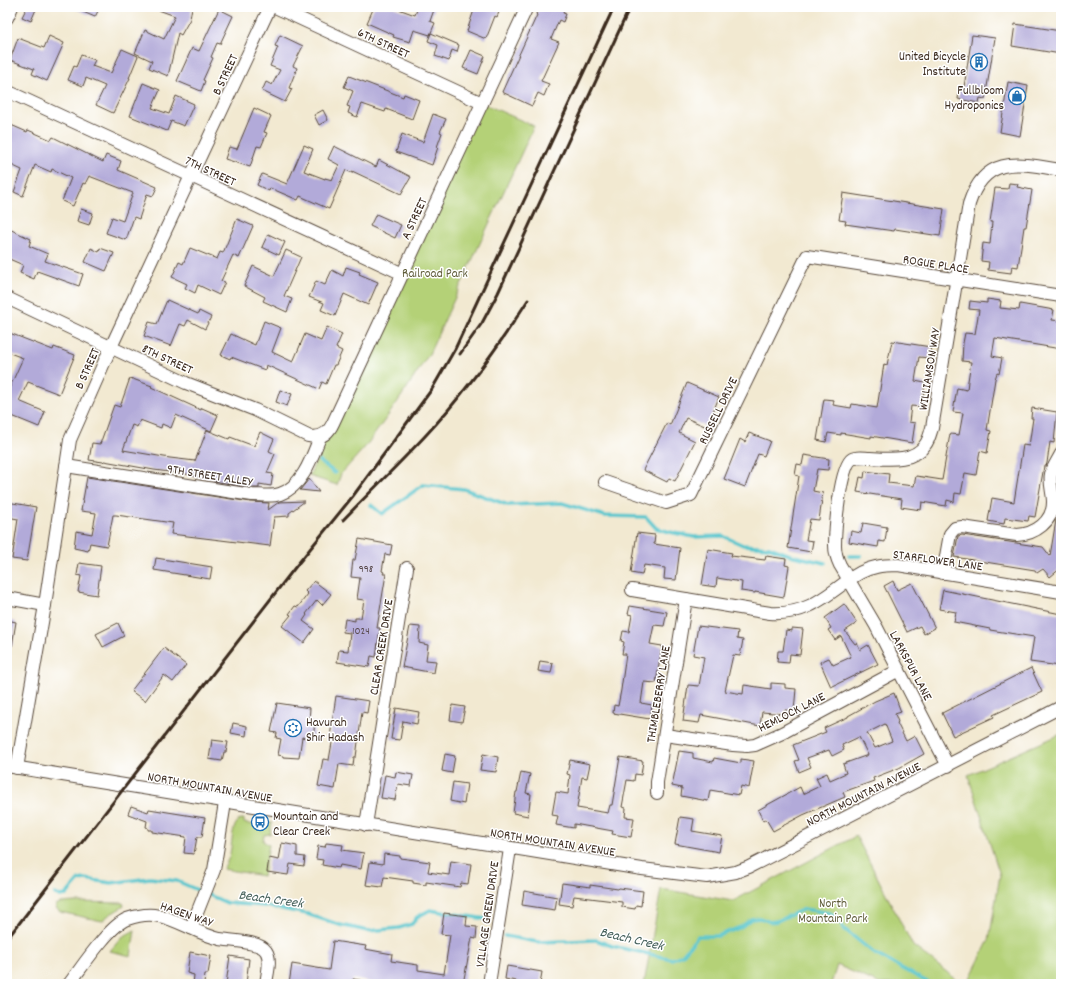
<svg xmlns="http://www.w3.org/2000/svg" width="1068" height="991" font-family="Dekko,sans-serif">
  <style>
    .green { fill: #b4d177; stroke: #787e4a }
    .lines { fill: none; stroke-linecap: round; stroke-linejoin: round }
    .stream { stroke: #59c6ce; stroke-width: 3.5 }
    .building { fill: #b2aad9; fill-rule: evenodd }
    .minor-casing { stroke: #564739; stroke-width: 14 }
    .minor { stroke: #fff; stroke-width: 12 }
    .rail { stroke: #3b2a1e; stroke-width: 3 }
    .labels { text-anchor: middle; stroke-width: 3; stroke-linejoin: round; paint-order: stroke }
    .number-label { font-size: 11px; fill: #594a4d }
    .street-label { font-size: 13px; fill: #3b2a1e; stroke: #fff }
    .poi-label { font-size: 13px; fill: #3b2a1e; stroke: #fff; text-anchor: end }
    .park-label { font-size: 13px; fill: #5f5c39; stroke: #fff }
    .water-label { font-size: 14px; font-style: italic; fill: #46615c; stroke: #fff }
  </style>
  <rect width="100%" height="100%" fill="#fff"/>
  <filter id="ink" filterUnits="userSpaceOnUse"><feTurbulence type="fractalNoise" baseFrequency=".025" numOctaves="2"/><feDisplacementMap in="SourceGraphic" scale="8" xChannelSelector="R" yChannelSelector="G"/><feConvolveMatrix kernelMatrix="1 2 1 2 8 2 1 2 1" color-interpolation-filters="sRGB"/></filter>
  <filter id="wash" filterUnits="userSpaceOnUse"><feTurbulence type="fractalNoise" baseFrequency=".012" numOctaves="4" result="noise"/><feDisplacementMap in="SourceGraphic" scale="16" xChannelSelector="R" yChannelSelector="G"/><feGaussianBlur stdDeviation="0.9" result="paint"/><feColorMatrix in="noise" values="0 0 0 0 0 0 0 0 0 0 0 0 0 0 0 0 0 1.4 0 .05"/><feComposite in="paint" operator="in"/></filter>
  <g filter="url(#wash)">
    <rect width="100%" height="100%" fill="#f2e9d1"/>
    <g class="green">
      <polygon points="482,103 534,126 429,354 405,391 387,417 366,446 341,474 337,485 309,476"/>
      <polygon points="1061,734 1061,984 967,984 989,940 1000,875 968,775"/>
      <path d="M 241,819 L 244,819 L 244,823 C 249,825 256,824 262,825 L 263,822 L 272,823 L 270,834 L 264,835 L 263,841 L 269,845 L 263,876 L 223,869 C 225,865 228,861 229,857 C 233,847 230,824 241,819 Z"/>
      <polygon points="856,836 913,946 957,980 955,984 880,984 837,965 831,984 644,984 661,889 733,901"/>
      <polygon points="77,902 123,903 124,906 109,915 102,921 60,912 56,908 56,905 60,903"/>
      <polygon points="135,930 131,956 110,951 122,937"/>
    </g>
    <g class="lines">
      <g class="stream">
        <polyline points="319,461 335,473"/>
        <polyline points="371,505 382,514 423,485 464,489 508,505 562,503 605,516 646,517 656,528 670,532 694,537 723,536 743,545 769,547 790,555 825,563"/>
        <polyline points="849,556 861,556"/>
        <polyline points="55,894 60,896 66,895 79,880 85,879 111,883 150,878 177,881 227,903 266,906 307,914 340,925 368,931 399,928 412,924 417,917 430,910 486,919"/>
        <polyline points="505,936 537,942 596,940 612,946 672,959 682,955 698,936 718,936 741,927 751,919 760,918 770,922 777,921 804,909 830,913 840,920 843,928 875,954 931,984"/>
      </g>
    </g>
    <g id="blocks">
      <g class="building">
        <polygon points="27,7 37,7 31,21 22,17"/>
        <polygon points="71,7 100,7 95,17"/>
        <polygon points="153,7 192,7 190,19 181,35 178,33 168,76 149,68 152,61 135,53 145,30 164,39 175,16 153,8"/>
        <polygon points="374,7 393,7 415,15 418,7 435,7 430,21 435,23 430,35 414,30 410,42 393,37 394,35 367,23"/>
        <polygon points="475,7 501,7 497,17 495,16 486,39 467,31"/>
        <polygon points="539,7 565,7 563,13 566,14 563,22 559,20 551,39 559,42 541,81 549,84 544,96 538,93 532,106 502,92 537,15 536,14"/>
        <polygon points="219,9 233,16 220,44 217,43 211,57 213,58 203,80 205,81 201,91 177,81 192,48 199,51"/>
        <polygon points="1015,24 1061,31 1061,54 1012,46"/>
        <polygon points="431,33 459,45 457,52 452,50 449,61 435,56 438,45 428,41"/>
        <polygon points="280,35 303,46 293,66 297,68 289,88 292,89 285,102 262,91 266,82 272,85 280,70 270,66 278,47 275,46"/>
        <polygon points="972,35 995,38 985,99 980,98 979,103 958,99 960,86 964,87"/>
        <polygon points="49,36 64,43 47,81 32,74 34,69 10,60 18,38 44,48"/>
        <polygon points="122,49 138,56 129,78 130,78 113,113 96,105 105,86 86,78 83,86 68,80 74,66 76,67 81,55 95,60 92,66 111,73"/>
        <polygon points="471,50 485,56 478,74 463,68"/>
        <polygon points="349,76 403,97 404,94 419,100 412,119 386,109 385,112 362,104 357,117 348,113 350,107 347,106 353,91 344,87"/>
        <polygon points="1008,82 1028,86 1020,136 1000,132"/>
        <polygon points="143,83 160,90 152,108 169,114 176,96 194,104 184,126 171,121 167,131 130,116"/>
        <polygon points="254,108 271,116 264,132 267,133 261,147 257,146 250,167 225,159 229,147 237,149"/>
        <polygon points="323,110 328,120 319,125 314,115"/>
        <polygon points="433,114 446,119 440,132 442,133 437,147 438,147 432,165 396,152 402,134 423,142"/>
        <polygon points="11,125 27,132 28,130 51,140 53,137 103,162 106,155 121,161 118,170 157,187 153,196 147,194 139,219 134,217 126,240 106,233 112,217 123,221 133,193 89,176 85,184 83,183 73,206 62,201 71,178 52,169 51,172 35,165 23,196 14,192 22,170 7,163 7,132"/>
        <polygon points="304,145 313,149 304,171 325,179 325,178 332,180 339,165 328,159 334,146 376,167 379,160 411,177 401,194 352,171 352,173 346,170 329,209 300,196 298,200 270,188 269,191 257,185 262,174 287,184"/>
        <polygon points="1009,183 1018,184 1017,187 1032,190 1026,227 1024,227 1018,267 1012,266 1011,273 988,270 989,262 981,261 983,243 990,244 992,222 990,222 995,188 1008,189"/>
        <polygon points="843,193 944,209 940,236 895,229 894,231 845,224 846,221 839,220"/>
        <polygon points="81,209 93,213 89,225 77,221"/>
        <polygon points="376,214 401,225 395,238 370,226"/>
        <polygon points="237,219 253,226 239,258 233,255 221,281 225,282 219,295 198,285 195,293 185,288 187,284 172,277 179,262 183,264 190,248 217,259 220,252 223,253"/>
        <polygon points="7,228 31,239 29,246 48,254 45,261 83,274 79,286 37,271 34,279 20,273 23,265 7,258"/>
        <polygon points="268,234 285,242 279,255 262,247"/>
        <polygon points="91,248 99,252 100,248 114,253 106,271 85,262"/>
        <polygon points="286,250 301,257 284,296 292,299 287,312 263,301 265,297 244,286 253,266 274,276"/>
        <polygon points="346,267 360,272 359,274 378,282 368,305 344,294 335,316 321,310 324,303 309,297 316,281 325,285 332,270 343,276"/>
        <polygon points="987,299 1001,301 1000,308 1019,310 1020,304 1054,310 1052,320 1061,321 1061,349 995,338 992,356 1002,358 999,374 997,373 995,379 987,430 991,431 987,453 980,451 976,475 965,473 961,494 955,493 954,502 947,500 946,506 922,502 921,510 901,507 902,499 857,492 860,477 864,478 865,471 889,474 888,483 914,486 916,476 942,480 950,434 959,435 963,413 953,412 957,388 967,390 968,381 971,362 962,361 963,343 965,333 975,334 979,310 969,309 970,301 987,303"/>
        <polygon points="167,300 198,314 199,311 211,317 205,329 188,320 185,326 180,324 171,346 144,336 149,322 157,324"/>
        <polygon points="264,321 281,328 272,352 293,362 305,334 321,341 327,327 342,334 336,348 342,351 336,365 334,365 326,384 322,382 319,389 266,365 265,370 231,357 230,359 221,355 231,334 255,345"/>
        <polygon points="7,332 53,350 54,347 75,355 59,394 28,382 19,401 45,412 39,427 7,414 7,388 9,389 23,358 7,352"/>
        <polygon points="892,341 931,347 929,358 919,357 915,381 925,383 922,407 911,406 909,422 915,423 912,443 871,436 871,438 841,433 841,435 828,433 826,442 817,440 824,399 834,400 833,405 851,408 852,404 877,408 884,364 887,365"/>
        <polygon points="130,378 152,386 151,387 201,410 202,408 218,415 211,431 176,415 171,428 162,424 161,428 140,420 137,427 132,425 123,450 170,458 195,461 207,430 229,439 230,437 254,446 260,432 274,439 269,451 275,454 267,473 273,474 271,486 259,484 259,488 253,488 213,481 214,479 193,476 193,475 154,470 104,461 103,462 89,460 92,443 100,444 114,405 120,407"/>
        <polygon points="687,383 719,397 707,427 686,418 679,433 695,441 675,481 669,478 667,482 643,470 667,423 670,425"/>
        <polygon points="280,390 292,394 287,406 276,402"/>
        <polygon points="1032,408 1057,412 1054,443 1050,442 1047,463 1046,466 1044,466 1035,517 1029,516 1028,521 1005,518 1004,524 988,521 992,498 1014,502 1023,445 1029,446 1033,418 1031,418"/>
        <polygon points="749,433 770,441 764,456 758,454 745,487 724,479 740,439 745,442"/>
        <polygon points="804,455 829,459 828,470 817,469 813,491 823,493 819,520 810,519 806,540 813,541 811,552 788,548 799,476 795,475 797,464 802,465"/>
        <polygon points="87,477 251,502 269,503 268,510 279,502 305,501 289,513 289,516 274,517 270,546 171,534 173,523 116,515 113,515 107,546 90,543 88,551 74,548 76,531 92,534 96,513 81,511"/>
        <polygon points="309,479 319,492 300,490"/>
        <polygon points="7,502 36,507 27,561 12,559 18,519 7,517"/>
        <polygon points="1056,520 1061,520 1061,568 1050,577 1043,569 1037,573 1035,570 954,557 958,536 962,535 1043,547 1050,556"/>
        <polygon points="863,523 887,527 885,542 879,541 878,547 849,542 851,531 861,533"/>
        <polygon points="637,533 655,535 654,544 680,548 676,580 664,579 665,568 644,565 642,575 631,573"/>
        <polygon points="359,539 392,545 390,555 385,554 382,571 384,572 383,574 386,574 377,628 380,628 376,657 371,656 369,667 337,662 339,650 348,651 350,633 343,632 345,619 355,621 355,618 361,618 364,600 357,599 360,578 351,577 353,560 355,560"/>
        <polygon points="708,549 732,553 731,556 765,560 766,556 786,559 785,565 789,566 784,597 755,592 755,593 741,591 742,582 717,578 716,587 702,585"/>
        <polygon points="156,558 212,567 210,579 154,570"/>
        <polygon points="79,563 101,566 97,595 78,592 81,576 77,575"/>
        <polygon points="314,581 331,594 322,605 317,600 306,614 307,615 303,621 314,629 304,643 282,626 291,615 289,614 295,606 298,607 308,594 305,591"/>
        <polygon points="893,581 897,590 912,583 935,628 924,634 920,626 907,632 884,586"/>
        <polygon points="943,590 1061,614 1060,666 1030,662 1034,637 990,630 990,629 954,622 956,612 939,609"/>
        <polygon points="844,604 857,623 845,631 855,644 857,643 860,650 868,645 878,664 831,687 820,662 829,658 833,665 851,657 841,636 835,640 828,630 831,628 825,618"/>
        <polygon points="630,606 667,612 664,626 654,625 650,644 662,646 656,683 644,682 641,703 652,705 650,719 613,713 614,705 618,706 621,690 626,654 622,654 624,642 621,641 623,631 629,632 632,615 628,614"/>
        <polygon points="7,620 16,622 12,646 7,646"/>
        <polygon points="118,623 124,636 103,647 96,634"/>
        <polygon points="410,626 420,627 419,643 428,645 426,660 436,661 434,673 402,667"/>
        <polygon points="698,626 738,631 737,639 743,640 740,656 733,655 725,691 743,694 744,685 771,689 771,683 785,684 785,688 796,689 794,711 785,710 785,714 762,712 760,726 701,715 699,723 683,721 688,685 699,686 704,657 693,655"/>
        <polygon points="792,628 803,629 800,655 790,654 789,663 777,662 778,651 783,651 786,630 792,631"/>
        <polygon points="164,648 186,665 173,682 164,675 145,701 131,691"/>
        <polygon points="540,661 553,663 551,673 538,671"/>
        <polygon points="1031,668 1042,692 993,715 994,717 953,736 942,713"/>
        <path d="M 894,693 L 901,712 L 895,714 L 898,722 L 897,723 L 906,741 L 915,736 L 924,754 L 899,768 L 873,778 L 874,781 L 843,792 L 845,797 L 803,815 L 773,831 L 766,819 L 763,821 L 758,810 L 800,787 L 803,794 L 820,786 L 816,778 L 827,773 L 830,780 L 846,773 L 843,764 L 868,755 L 859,737 L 842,745 L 844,750 L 832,756 L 829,750 L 807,758 L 811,767 L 799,772 L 795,761 L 799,760 L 793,745 L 826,732 L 824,728 L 848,717 L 848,716 L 875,701 ZM 885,724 L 892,741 L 875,748 L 867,733 Z"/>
        <polygon points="336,696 369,701 367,713 362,712 356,757 354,757 353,766 339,764 335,789 318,786 323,759 329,760 333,737 330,737"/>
        <polygon points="277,703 310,708 309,722 315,723 313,737 307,736 306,738 302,737 299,758 283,757 283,756 278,755 281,739 276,738 277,733 271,732"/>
        <polygon points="452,705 465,707 462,722 450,720"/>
        <polygon points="396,708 419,712 417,724 403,721 400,740 391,739"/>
        <polygon points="233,723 247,726 246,736 231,733"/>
        <polygon points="212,740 228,742 226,752 224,752 222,761 209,759"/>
        <polygon points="679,751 693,753 693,758 713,762 714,758 741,763 741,759 754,761 749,788 741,786 739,795 710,790 708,801 681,796 682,788 672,786"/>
        <polygon points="445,754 455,756 452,773 442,771"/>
        <polygon points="483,754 498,757 496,772 480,770"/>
        <polygon points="620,757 643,761 641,775 635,774 634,781 627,780 622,807 626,808 625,817 634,818 631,837 612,834 613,831 574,824 574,828 556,825 558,816 552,815 556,792 568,794 570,775 567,774 570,760 590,764 587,778 582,777 577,808 608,813 610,805 612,805"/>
        <polygon points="396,772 413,775 411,786 398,784 395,800 381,798 385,775 395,777"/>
        <polygon points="521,772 530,774 526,793 531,794 528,816 513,813 516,792 517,792"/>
        <polygon points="453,782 467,784 464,804 450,801"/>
        <polygon points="131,806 148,812 149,809 205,818 202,837 197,837 194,854 184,853 186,837 152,832 152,830 148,830 148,828 146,827 147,821 128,814"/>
        <polygon points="680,817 694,819 692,831 722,836 719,852 675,844"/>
        <polygon points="282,843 297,846 297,856 305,857 304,866 290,864 288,875 267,872 269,858 279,860"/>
        <polygon points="326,843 343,845 342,850 364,853 361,869 340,865 339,868 322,865 323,860 316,859 318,846 325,847"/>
        <polygon points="384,854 400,856 400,858 430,862 428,872 449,875 451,861 471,864 468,884 461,883 460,887 426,882 426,885 413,883 413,881 384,877 382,887 366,885 370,862 383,864"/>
        <polygon points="562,883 590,887 590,885 618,889 619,888 643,891 641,906 636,905 635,909 622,907 622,902 574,896 572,906 559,904"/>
        <polygon points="524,891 557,897 555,910 522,905"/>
        <polygon points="444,913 467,916 466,926 477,927 476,939 472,938 463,984 382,984 353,979 352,984 289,984 292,964 329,970 333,941 366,946 365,949 392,954 391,961 418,965 418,970 444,974 450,935 441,934"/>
        <polygon points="190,952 211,956 208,974 205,974 204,984 193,984 194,975 187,973"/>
        <polygon points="230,956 249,959 246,984 226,984"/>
        <polygon points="507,966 542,972 540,984 516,984 516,981 505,979"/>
      </g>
    </g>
  </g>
  <g filter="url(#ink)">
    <use href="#blocks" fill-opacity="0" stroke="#564739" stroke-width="1"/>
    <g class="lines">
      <g class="minor-casing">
        <g id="minor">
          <polyline points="275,7 482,103"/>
          <polyline points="7,18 12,7"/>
          <polyline points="7,91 403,274"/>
          <path d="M 7,298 L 186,383 L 255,410 L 308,436 C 320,439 328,434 333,423 L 527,7"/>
          <path d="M 66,466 L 252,495 C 262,495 271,497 280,494 C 303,486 312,457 320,437"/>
          <polyline points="605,482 666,503 691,495 807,256 1061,296"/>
          <path d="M 943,573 L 950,534 L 955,528 L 962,527 L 1017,535 C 1035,534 1053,522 1053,502 C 1053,493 1049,483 1051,474 C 1053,467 1058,460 1061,454"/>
          <path d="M 632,590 L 770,613 C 801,615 819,602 843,584 C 852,577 864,569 876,567 C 883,565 890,565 898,565 L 1061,592"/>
          <polyline points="7,598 45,605"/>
          <polyline points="665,735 733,745 747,746 755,745 782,733 899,670"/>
          <polyline points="7,766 642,869 707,877 736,872 749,867 1061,707"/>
          <path d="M 948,766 L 876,626 L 840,565 C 837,559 835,552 835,545 C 835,530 840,466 852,459 C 857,456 865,458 870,458 C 888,459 914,462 925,445 C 929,440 930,434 932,428 L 969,204 C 985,154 1019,163 1061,170"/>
          <polyline points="17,768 45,605 70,440 111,347 270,7"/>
          <polyline points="657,793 657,782 686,599"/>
          <polyline points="366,825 407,568"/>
          <polyline points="191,928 214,870 225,803"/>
          <path d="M 69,984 C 82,967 109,926 127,919 C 136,916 145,914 154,915 C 177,918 197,934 220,939 C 232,941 259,941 266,951 C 272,960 267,974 266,984"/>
          <polyline points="489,984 510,849"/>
        </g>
      </g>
      <use href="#minor" class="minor"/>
      <g class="rail">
        <polyline points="460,354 482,323 498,293 630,7"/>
        <path d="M 343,520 C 370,492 399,464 426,435 C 464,394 498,347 528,300"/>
        <polyline points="7,939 297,565 353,496 432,389 455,349 614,7"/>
      </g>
    </g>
  </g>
  <defs>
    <g id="building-ring" transform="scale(0.9)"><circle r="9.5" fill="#fff" stroke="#1f6fb2" stroke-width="1.5"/><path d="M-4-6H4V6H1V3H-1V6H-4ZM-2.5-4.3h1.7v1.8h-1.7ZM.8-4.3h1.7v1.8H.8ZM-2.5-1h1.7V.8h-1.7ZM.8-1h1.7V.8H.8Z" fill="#1f6fb2"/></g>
    <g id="shop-ring" transform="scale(0.9)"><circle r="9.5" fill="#fff" stroke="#1f6fb2" stroke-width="1.5"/><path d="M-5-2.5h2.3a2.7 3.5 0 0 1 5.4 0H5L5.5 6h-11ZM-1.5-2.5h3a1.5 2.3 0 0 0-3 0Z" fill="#1f6fb2"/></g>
    <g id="synagogue-ring" transform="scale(0.9)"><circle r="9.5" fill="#fff" stroke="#1f6fb2" stroke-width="1.5"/><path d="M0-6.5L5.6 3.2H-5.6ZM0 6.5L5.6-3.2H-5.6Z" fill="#1f6fb2"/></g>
    <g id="bus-ring" transform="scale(0.9)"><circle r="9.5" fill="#fff" stroke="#1f6fb2" stroke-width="1.5"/><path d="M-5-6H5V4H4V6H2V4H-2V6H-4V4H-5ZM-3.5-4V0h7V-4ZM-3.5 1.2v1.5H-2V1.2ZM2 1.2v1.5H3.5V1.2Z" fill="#1f6fb2"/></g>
  </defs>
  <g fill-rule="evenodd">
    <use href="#building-ring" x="979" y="62"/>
    <use href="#shop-ring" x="1017" y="96"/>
    <use href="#synagogue-ring" x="293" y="728"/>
    <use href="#bus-ring" x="260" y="822"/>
  </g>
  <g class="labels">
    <g class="number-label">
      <text x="366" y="572">998</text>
      <text x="361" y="634">1024</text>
    </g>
    <g class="street-label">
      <text transform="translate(384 42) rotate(25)" y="5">6TH STREET</text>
      <text transform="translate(224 74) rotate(-65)" y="5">B STREET</text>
      <text transform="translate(211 170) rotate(25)" y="5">7TH STREET</text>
      <text transform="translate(413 218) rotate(-65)" y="5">A STREET</text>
      <text transform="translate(936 263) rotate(9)" y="5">ROGUE PLACE</text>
      <text transform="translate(168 358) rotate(25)" y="5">8TH STREET</text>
      <text transform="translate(86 368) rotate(-66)" y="5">B STREET</text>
      <text transform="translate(928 369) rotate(-81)" y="5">WILLIAMSON WAY</text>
      <text transform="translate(717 410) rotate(-64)" y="5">RUSSELL DRIVE</text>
      <text transform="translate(210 474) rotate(9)" y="5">9TH STREET ALLEY</text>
      <text transform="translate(938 559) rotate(8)" y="5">STARFLOWER LANE</text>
      <text transform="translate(380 647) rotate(-81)" y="5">CLEAR CREEK DRIVE</text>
      <text transform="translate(912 665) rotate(62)" y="5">LARKSPUR LANE</text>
      <text transform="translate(657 694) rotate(-81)" y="5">THIMBLEBERRY LANE</text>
      <text transform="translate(791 711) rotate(-27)" y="5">HEMLOCK LANE</text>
      <text transform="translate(210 786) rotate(10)" y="5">NORTH MOUNTAIN AVENUE</text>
      <text transform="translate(863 793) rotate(-27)" y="5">NORTH MOUNTAIN AVENUE</text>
      <text transform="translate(553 841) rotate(9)" y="5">NORTH MOUNTAIN AVENUE</text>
      <text transform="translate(187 913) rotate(19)" y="5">HAGEN WAY</text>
      <text transform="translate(486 914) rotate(-82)" y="5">VILLAGE GREEN DRIVE</text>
    </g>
    <g class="poi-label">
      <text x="966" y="60">United Bicycle<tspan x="966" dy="15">Institute</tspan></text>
      <text x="1004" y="94">Fullbloom<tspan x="1004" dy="15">Hydroponics</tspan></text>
      <text x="306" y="726" text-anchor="start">Havurah<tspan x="306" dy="15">Shir Hadash</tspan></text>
      <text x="273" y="820" text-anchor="start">Mountain and<tspan x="273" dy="15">Clear Creek</tspan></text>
    </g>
    <g class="park-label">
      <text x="435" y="277">Railroad Park</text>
      <text x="833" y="907">North<tspan x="833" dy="15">Mountain Park</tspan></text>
    </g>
    <g class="water-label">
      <text transform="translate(271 898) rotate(8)" y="5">Beach Creek</text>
      <text transform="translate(632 938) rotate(13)" y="5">Beach Creek</text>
    </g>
  </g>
  <rect width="1068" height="991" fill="none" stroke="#fff" stroke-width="24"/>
</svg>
